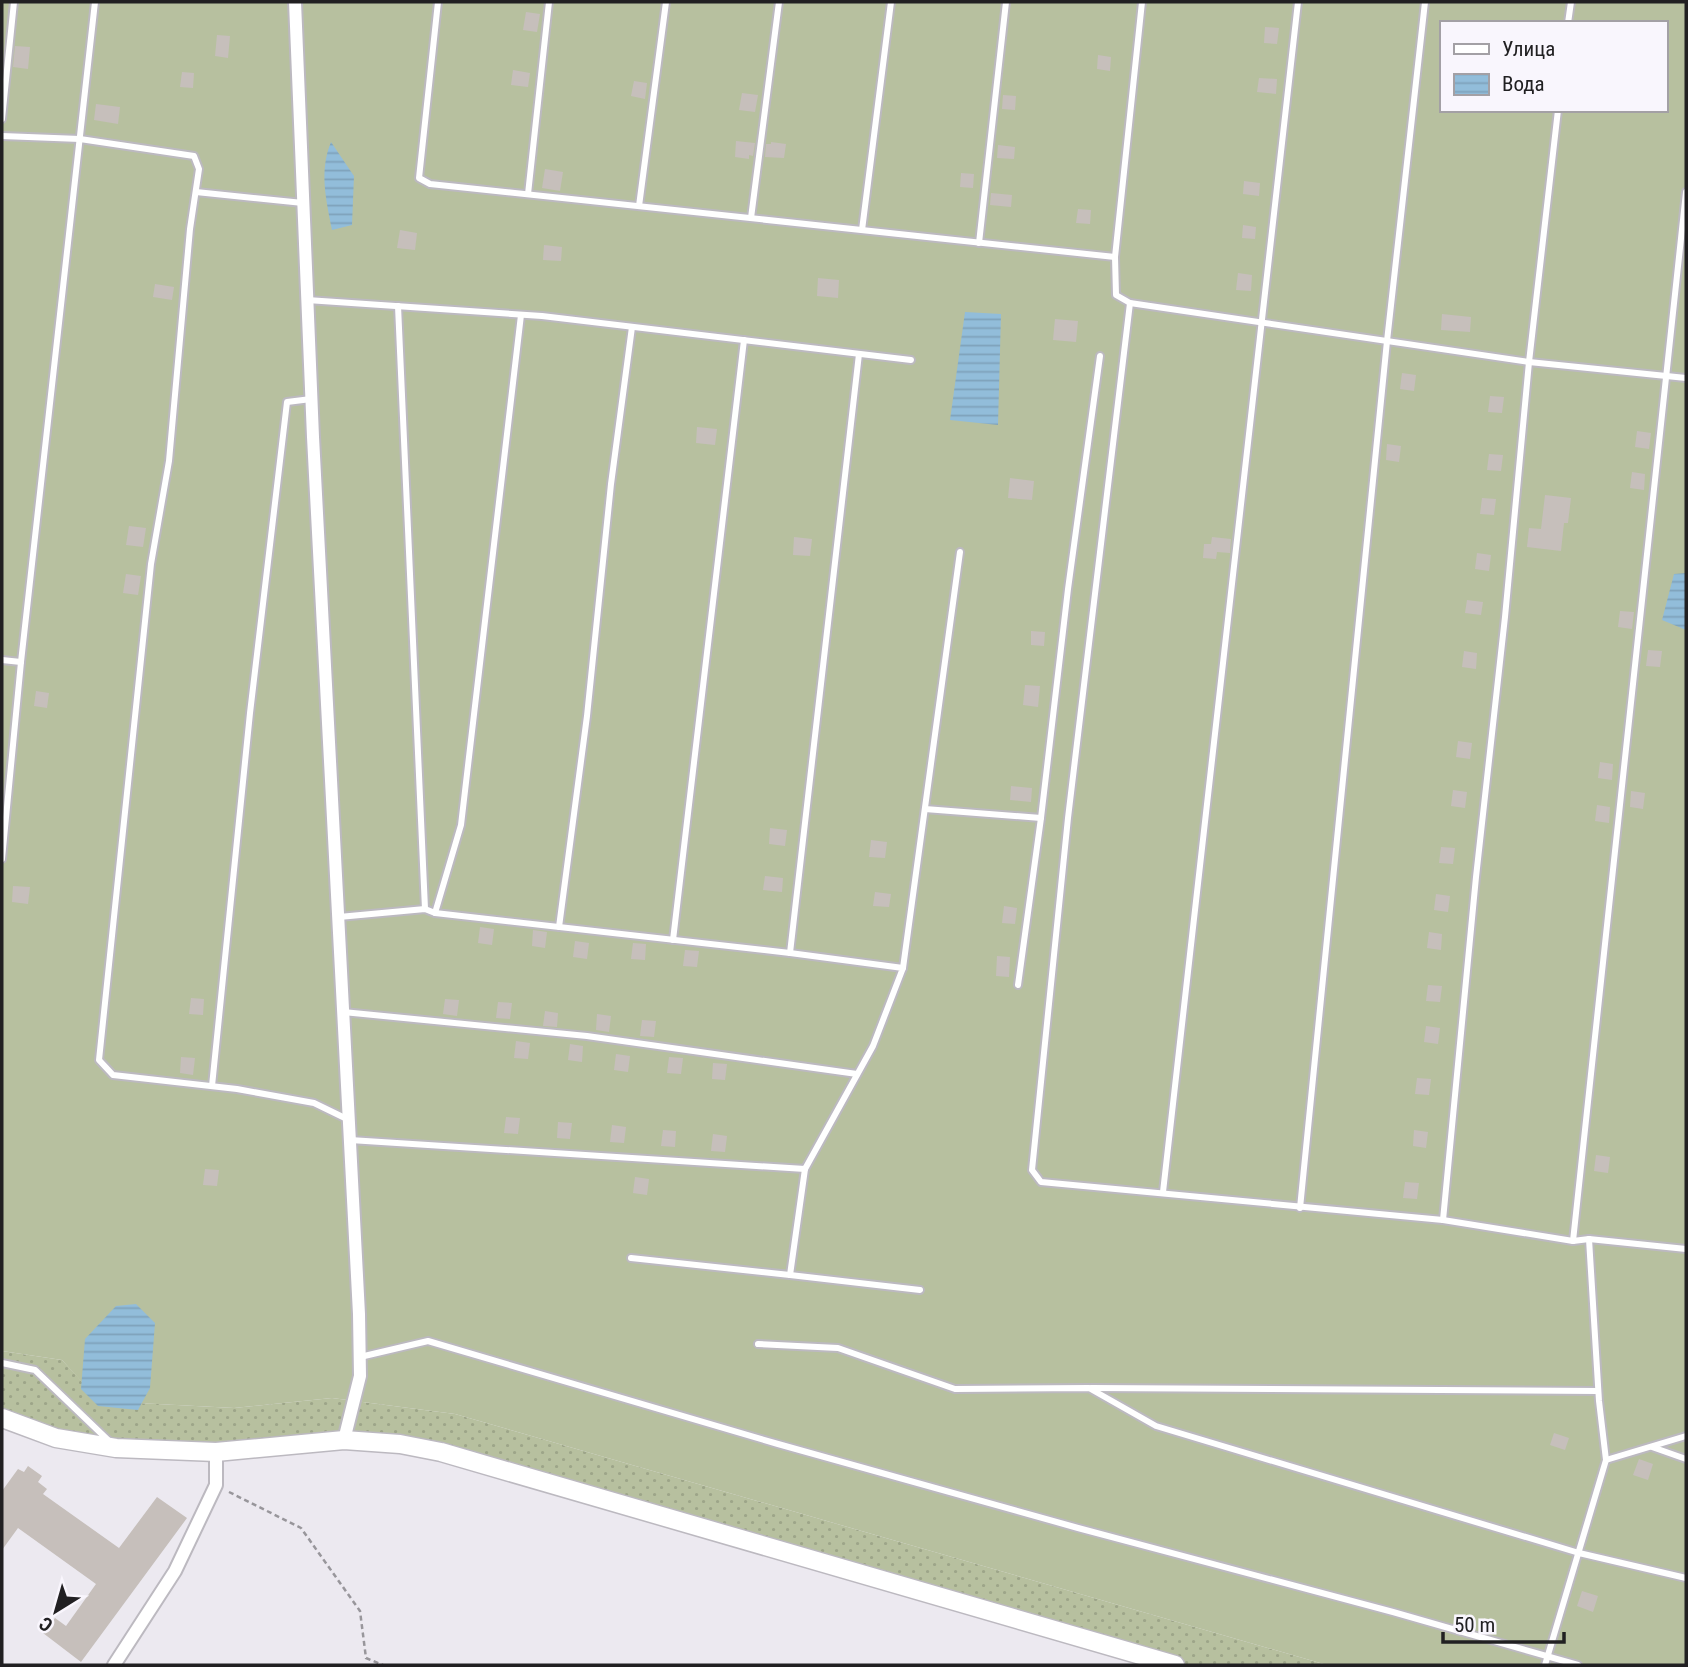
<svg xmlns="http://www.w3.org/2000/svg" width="1688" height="1667" font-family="'Roboto Condensed',sans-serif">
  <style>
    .grass { fill: url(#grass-dots) }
    .garden { fill: #b7c09f; fill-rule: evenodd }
    .water { fill: url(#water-rules) }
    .building { fill: #c6bfbb }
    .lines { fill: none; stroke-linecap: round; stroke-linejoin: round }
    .lane-casing { stroke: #bcb9c0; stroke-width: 10 }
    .street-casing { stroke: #bcb9c0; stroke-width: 16 }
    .secondary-casing { stroke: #bcb9c0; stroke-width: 21 }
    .path { stroke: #98969b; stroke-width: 2.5; stroke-dasharray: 5 3.5; stroke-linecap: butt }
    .lane { stroke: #fff; stroke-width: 6 }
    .street { stroke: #fff; stroke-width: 12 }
    .secondary { stroke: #fff; stroke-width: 18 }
  </style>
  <defs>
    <pattern id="grass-dots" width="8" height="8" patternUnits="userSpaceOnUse" patternTransform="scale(1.75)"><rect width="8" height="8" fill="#b7c09f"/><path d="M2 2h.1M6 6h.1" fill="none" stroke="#9da589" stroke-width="1.8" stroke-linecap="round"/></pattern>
    <pattern id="water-rules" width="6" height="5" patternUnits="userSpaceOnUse" patternTransform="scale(1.75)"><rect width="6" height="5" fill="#92bdda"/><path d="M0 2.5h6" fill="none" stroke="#7ea2bb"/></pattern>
  </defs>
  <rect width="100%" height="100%" fill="#ece9f0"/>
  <polygon class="grass" points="2,1351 62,1360 100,1401 234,1408 332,1398 455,1414 1327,1665 1175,1665 400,1444 116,1448 2,1418"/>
  <path class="garden" d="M 2,2 L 1686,2 L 1686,1665 L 1327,1665 L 455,1414 L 332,1398 L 234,1408 L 99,1401 L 62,1360 L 2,1351 ZM 1441,23 L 1665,23 L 1665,110 L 1441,110 Z"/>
  <g class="water">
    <path d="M 331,142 L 354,176 L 352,225 L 332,230 C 326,199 319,171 331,142 Z"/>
    <polygon points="965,312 1001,314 998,425 950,420"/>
    <polygon points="1686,573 1686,630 1662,620 1674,574"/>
    <polygon points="136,1304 155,1323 150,1388 138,1410 98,1406 81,1389 85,1339 116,1306"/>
  </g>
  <g class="building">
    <polygon points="526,12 540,14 537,32 523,30"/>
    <polygon points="1265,27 1279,28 1277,44 1264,43"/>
    <polygon points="217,35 230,36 228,58 215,56"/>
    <polygon points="15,46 30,47 28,69 13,67"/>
    <polygon points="1098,55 1111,57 1110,71 1097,69"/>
    <polygon points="513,70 530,73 528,87 511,85"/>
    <polygon points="182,72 194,73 193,88 180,87"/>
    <polygon points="1259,78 1277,79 1276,94 1257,92"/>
    <polygon points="634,81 647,83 645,99 631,96"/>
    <polygon points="742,93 758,95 755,112 739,110"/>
    <polygon points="1003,95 1016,96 1015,110 1002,109"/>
    <polygon points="96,104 120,107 118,124 94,120"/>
    <polygon points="736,141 755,143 753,156 749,155 749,159 735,157"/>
    <polygon points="771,142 786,144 784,158 765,157 766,144 771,144"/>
    <polygon points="998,145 1015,147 1014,159 997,158"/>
    <polygon points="545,169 563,172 560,191 542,188"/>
    <polygon points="961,173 974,174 973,188 960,187"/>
    <polygon points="1244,181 1260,183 1259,196 1243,194"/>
    <polygon points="991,193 1012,195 1011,207 990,205"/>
    <polygon points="1078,209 1091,210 1090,224 1076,223"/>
    <polygon points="1243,225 1256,227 1255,239 1242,238"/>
    <polygon points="400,230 417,233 415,250 397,248"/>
    <polygon points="544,245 562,247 561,261 543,260"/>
    <polygon points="1238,273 1252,275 1251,291 1236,290"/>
    <polygon points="818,278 839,280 838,298 817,296"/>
    <polygon points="155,284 174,287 172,300 153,297"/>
    <polygon points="1442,314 1471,317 1470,332 1441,330"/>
    <polygon points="1055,319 1078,321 1076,342 1053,340"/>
    <polygon points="1402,373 1416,375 1414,391 1400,389"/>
    <polygon points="1490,396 1504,397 1502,413 1488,412"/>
    <polygon points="697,427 717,429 715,445 696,443"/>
    <polygon points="1637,431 1651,433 1649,449 1635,447"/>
    <polygon points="1387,444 1401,446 1399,462 1386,460"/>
    <polygon points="1489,454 1503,455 1501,471 1487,470"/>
    <polygon points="1632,472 1645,474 1644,490 1630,488"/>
    <polygon points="1010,478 1034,481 1032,500 1008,498"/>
    <polygon points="1545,495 1571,498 1568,523 1564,523 1561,551 1527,547 1529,528 1541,529"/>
    <polygon points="1482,498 1496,499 1494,515 1480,514"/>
    <polygon points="129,526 146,528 143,547 126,545"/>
    <polygon points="794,537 812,539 810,556 793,555"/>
    <polygon points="1212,537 1231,539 1230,553 1217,552 1216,559 1203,558 1204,544 1211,544"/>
    <polygon points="1477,553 1491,555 1489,571 1475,569"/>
    <polygon points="126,574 141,576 138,595 123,593"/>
    <polygon points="1467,600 1483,602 1481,615 1465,613"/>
    <polygon points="1620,611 1634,612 1632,629 1618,627"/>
    <polygon points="1031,631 1045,632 1044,646 1031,645"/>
    <polygon points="1648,650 1662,651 1660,667 1646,666"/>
    <polygon points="1464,651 1477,653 1476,669 1462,667"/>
    <polygon points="1025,685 1040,686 1038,707 1023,705"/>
    <polygon points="36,691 49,693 47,708 34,706"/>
    <polygon points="1458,741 1472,743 1470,759 1456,757"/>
    <polygon points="1600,762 1613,764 1612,780 1598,778"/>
    <polygon points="1011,786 1032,788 1031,802 1010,800"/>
    <polygon points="1453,790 1467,792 1465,808 1451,806"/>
    <polygon points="1631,791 1645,793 1643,809 1630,807"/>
    <polygon points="1597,805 1610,807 1609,823 1595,821"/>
    <polygon points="770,828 787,830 785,846 769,844"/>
    <polygon points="871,840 887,842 885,858 869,857"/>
    <polygon points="1441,847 1455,848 1453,864 1439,863"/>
    <polygon points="765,876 783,878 782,892 763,890"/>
    <polygon points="13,886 30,887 28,904 12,902"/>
    <polygon points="875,892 891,894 889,907 873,906"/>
    <polygon points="1436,894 1450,896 1448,912 1434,910"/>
    <polygon points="1004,906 1017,908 1015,924 1002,923"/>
    <polygon points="480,927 494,929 492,945 478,943"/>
    <polygon points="533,930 547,932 545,948 532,946"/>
    <polygon points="1429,932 1442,934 1441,950 1427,948"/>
    <polygon points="575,941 589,943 587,959 573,957"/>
    <polygon points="633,943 646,944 645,960 631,959"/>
    <polygon points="685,950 699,951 697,967 683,966"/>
    <polygon points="997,956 1010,957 1009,977 996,976"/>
    <polygon points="1428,985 1442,986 1440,1002 1426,1001"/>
    <polygon points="191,998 204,999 203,1015 189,1014"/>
    <polygon points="445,999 459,1000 457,1016 443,1014"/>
    <polygon points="498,1002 512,1003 510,1019 496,1018"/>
    <polygon points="545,1011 558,1013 557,1027 543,1026"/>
    <polygon points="597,1014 611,1016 609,1032 596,1030"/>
    <polygon points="642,1020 656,1021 654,1037 640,1036"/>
    <polygon points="1426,1026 1440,1028 1438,1044 1424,1042"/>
    <polygon points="516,1041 530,1043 528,1059 514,1058"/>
    <polygon points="570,1044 583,1046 582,1062 568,1060"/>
    <polygon points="616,1054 630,1056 628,1072 614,1070"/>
    <polygon points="181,1057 195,1058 193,1075 180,1073"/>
    <polygon points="669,1057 683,1058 681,1074 667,1073"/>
    <polygon points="713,1063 727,1064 725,1080 712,1079"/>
    <polygon points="1417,1078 1431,1079 1429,1095 1415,1094"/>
    <polygon points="506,1117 520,1118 518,1134 504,1133"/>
    <polygon points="558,1122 572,1123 570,1139 557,1138"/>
    <polygon points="612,1125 626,1127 624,1143 610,1142"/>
    <polygon points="663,1130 676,1131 675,1147 661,1146"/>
    <polygon points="1414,1130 1428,1132 1426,1148 1413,1146"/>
    <polygon points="713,1134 727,1136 725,1152 711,1151"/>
    <polygon points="1596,1155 1610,1157 1608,1173 1594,1171"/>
    <polygon points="205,1169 219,1170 217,1186 203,1185"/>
    <polygon points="635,1177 649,1179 647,1195 633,1193"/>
    <polygon points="1405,1182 1419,1183 1417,1199 1403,1198"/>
    <polygon points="1554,1433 1569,1438 1565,1450 1550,1445"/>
    <polygon points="1639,1459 1653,1464 1648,1480 1633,1475"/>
    <polygon points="28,1466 42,1476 38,1482 47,1489 43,1494 119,1548 157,1497 187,1518 81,1662 43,1633 55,1618 66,1626 96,1584 18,1528 2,1550 2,1491 18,1469 24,1472"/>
    <polygon points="1582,1591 1598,1596 1593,1612 1577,1606"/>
  </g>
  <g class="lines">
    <g class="lane-casing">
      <g id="lane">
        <polyline points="438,2 419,178 430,184 1115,257"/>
        <polyline points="1142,2 1115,257 1116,295 1130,303 1529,362 1686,378"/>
        <polyline points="1568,23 1571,2"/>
        <polyline points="2,119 14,2"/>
        <polyline points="2,136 80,139 194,156 199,169 190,229 169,461 151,564 99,1060 113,1075 237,1089 314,1103 349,1120"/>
        <polyline points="196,192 303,203"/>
        <polyline points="528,194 549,2"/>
        <polyline points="639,206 666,2"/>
        <polyline points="751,218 779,2"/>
        <polyline points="862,230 891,2"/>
        <polyline points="979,243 1006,2"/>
        <polyline points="307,300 542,316 911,360"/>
        <polyline points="1130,303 1068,818 1032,1170 1041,1182 1443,1220 1573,1241 1686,192"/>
        <polyline points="398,306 425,909"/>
        <polyline points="2,660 21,662"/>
        <polyline points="925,809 1041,818 1018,985"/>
        <polyline points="1041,818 1068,589 1100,356"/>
        <polyline points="2,859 21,662 95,2"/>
        <polyline points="435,913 461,825 521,315"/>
        <polyline points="339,917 425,909 435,913 790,953 903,968 873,1046 805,1169 350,1140"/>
        <polyline points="559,927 587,716 611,484 632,327"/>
        <polyline points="673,940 744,340"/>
        <polyline points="790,953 859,354"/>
        <polyline points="903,968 960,552"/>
        <polyline points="343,1012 587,1036 857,1074"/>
        <polyline points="212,1086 250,713 287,402 311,399"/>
        <polyline points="1163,1192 1298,2"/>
        <polyline points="1300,1208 1387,341 1425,2"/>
        <polyline points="1443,1220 1476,877 1505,617 1529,362 1558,110"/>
        <polyline points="1573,1241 1589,1239 1686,1249"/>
        <polyline points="631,1258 790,1275 805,1169"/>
        <polyline points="790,1275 920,1290"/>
        <polyline points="758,1344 838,1348 955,1389 1089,1388 1156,1426 1579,1553 1686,1578"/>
        <polyline points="360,1357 428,1341 778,1444 1078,1528 1393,1612 1578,1665"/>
        <polyline points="2,1363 35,1370 110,1442"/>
        <polyline points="1091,1388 1598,1391"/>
        <polyline points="1652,1447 1686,1459"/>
        <polyline points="1606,1460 1686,1436"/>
        <polyline points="1545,1665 1606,1460 1599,1401 1589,1239"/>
      </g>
    </g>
    <g class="street-casing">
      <g id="street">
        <polyline points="295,2 313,437 359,1314 360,1376 344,1440"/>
        <polyline points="114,1665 175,1571 216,1485 216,1452"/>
      </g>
    </g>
    <g class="secondary-casing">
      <polyline id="secondary" points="2,1418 56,1438 116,1448 216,1452 344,1440 400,1444 441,1452 1175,1665"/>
    </g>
    <polyline class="path" points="229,1492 301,1528 360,1611 366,1658 383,1665"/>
    <use href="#lane" class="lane"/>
    <use href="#street" class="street"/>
    <use href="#secondary" class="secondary"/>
  </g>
  <rect width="1688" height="1667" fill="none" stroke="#212022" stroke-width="7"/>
  <rect x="1440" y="21" width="228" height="91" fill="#f9f6fd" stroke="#a3a0a5" stroke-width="2"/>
  <rect x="1454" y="44" width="35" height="10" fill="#ffffff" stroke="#a3a0a5" stroke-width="2"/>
  <text x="1502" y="56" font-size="21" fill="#212022">Улица</text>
  <rect x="1454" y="74" width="35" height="21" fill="url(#water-rules)" stroke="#a3a0a5" stroke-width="2"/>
  <text x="1502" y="91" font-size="21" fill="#212022">Вода</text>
  <g transform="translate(56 1611) rotate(217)" stroke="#f9f6fd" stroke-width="5" paint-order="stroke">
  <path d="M0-5L12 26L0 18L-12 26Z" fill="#212022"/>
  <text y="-10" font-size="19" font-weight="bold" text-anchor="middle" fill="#212022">С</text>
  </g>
  <path d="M1443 1632v10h121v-10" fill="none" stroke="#212022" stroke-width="3.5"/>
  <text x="1454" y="1632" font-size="21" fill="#212022" stroke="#f9f6fd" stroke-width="5" paint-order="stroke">50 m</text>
</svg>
